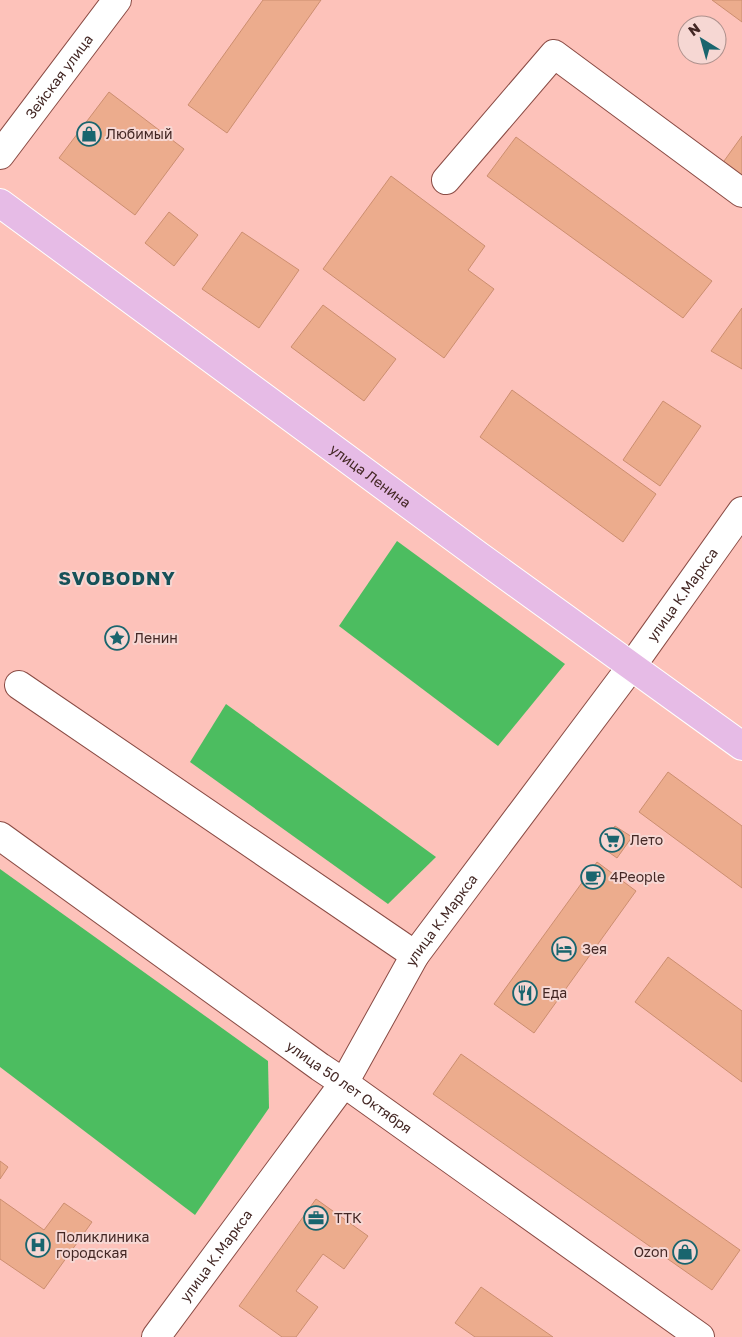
<svg xmlns="http://www.w3.org/2000/svg" width="742" height="1337" font-family="'Golos Text',sans-serif">
  <style>
    .forest { fill: #4cbd60 }
    .building { fill: #ecac8d; stroke: #cc8e70 }
    .lines { fill: none; stroke-linecap: round; stroke-linejoin: round }
    .minor-casing { stroke: #8a4b44; stroke-width: 30 }
    .major-casing { stroke: #fff; stroke-width: 30 }
    .minor { stroke: #fff; stroke-width: 28 }
    .major { stroke: #e6bbe6; stroke-width: 28 }
    .labels { text-anchor: middle; stroke-width: 4; stroke-linejoin: round; paint-order: stroke }
    .street-label { font-size: 14px; fill: #432724; stroke: #f6d7d3 }
    .poi-label { font-size: 14px; fill: #432724; stroke: #f6d7d3; text-anchor: start }
    .district-label { font-size: 19px; font-weight: bold; letter-spacing: 1px; fill: #155158; stroke: #f6d7d3 }
  </style>
  <rect width="100%" height="100%" fill="#fdc2ba"/>
  <g class="forest">
    <polygon points="397,541 565,664 498,746 339,626"/>
    <polygon points="226,704 436,857 388,904 190,762"/>
    <polygon points="0,869 268,1061 269,1108 195,1215 0,1067"/>
  </g>
  <g class="building">
    <polygon points="263,0 321,0 227,133 188,105"/>
    <polygon points="712,0 742,0 742,22"/>
    <polygon points="109,92 184,149 135,215 59,158"/>
    <polygon points="742,136 742,181 719,168"/>
    <polygon points="516,137 712,281 683,318 487,176"/>
    <polygon points="391,176 485,246 468,270 494,289 444,358 323,269"/>
    <polygon points="169,212 198,235 174,266 145,243"/>
    <polygon points="242,232 299,270 259,328 202,289"/>
    <polygon points="323,305 396,359 364,401 291,347"/>
    <polygon points="742,308 742,369 711,351"/>
    <polygon points="512,390 656,494 623,542 480,437"/>
    <polygon points="663,401 701,426 660,486 623,460"/>
    <polygon points="668,772 742,826 742,888 639,812"/>
    <polygon points="615,826 632,837 617,858 600,846"/>
    <polygon points="597,862 636,891 534,1033 494,1004"/>
    <polygon points="668,957 742,1011 742,1082 635,1002"/>
    <polygon points="461,1054 740,1250 712,1290 433,1094"/>
    <polygon points="0,1161 8,1167 0,1179"/>
    <polygon points="0,1199 44,1230 64,1203 92,1222 44,1289 0,1259"/>
    <polygon points="316,1199 368,1236 344,1269 323,1254 296,1291 318,1307 296,1337 282,1337 239,1306"/>
    <polygon points="481,1287 553,1337 475,1337 455,1323"/>
  </g>
  <g class="lines">
    <g class="minor-casing">
      <g id="minor">
        <path id="s1" d="M 0,155 L 117,0"/>
        <polyline points="446,180 554,54 742,193"/>
        <polyline points="19,685 415,955"/>
        <path id="s2" d="M 0,836 L 320,1067 L 344,1083 L 700,1337"/>
        <path id="s3" d="M 156,1337 L 344,1083 L 415,955 L 631,667 L 742,511"/>
      </g>
    </g>
    <g class="major-casing">
      <g id="major">
        <path id="s4" d="M 0,203 L 479,556 L 742,746"/>
      </g>
    </g>
    <use href="#minor" class="minor"/>
    <use href="#major" class="major"/>
  </g>
  <defs>
    <g id="shop-ring" transform="scale(1.25)"><circle r="9.5" fill="#f6d7d3" stroke="#19656e" stroke-width="1.5"/><path d="M-5-2.5h2.3a2.7 3.5 0 0 1 5.4 0H5L5.5 6h-11ZM-1.5-2.5h3a1.5 2.3 0 0 0-3 0Z" fill="#19656e"/></g>
    <g id="sight-ring" transform="scale(1.25)"><circle r="9.5" fill="#f6d7d3" stroke="#19656e" stroke-width="1.5"/><path d="M0-6L1.8-2.2L6-1.7L2.9 1.2L3.7 5.4L0 3.3L-3.7 5.4L-2.9 1.2L-6-1.7L-1.8-2.2Z" fill="#19656e"/></g>
    <g id="supermarket-ring" transform="scale(1.25)"><circle r="9.5" fill="#f6d7d3" stroke="#19656e" stroke-width="1.5"/><path d="M-6-5.5h2.5l.6 2H6L4.5 2H-2.5L-4.4-4H-6ZM-1.5 3.2a1.3 1.3 0 1 0 .1 0ZM3 3.2a1.3 1.3 0 1 0 .1 0Z" fill="#19656e"/></g>
    <g id="cafe-ring" transform="scale(1.25)"><circle r="9.5" fill="#f6d7d3" stroke="#19656e" stroke-width="1.5"/><path d="M-5.5-4.5H6V0H3Q3 3.5 0 3.5H-2.5Q-5.5 3.5-5.5 0ZM3-3.2v2h1.7v-2ZM-6 4.5H4V6H-6Z" fill="#19656e"/></g>
    <g id="hotel-ring" transform="scale(1.25)"><circle r="9.5" fill="#f6d7d3" stroke="#19656e" stroke-width="1.5"/><path d="M-6-4.5h1.5V1H6V5H4.5V3h-9V5H-6ZM-4 0a1.8 1.8 0 1 1 3.6 0ZM.5 0V-2.5h3Q6-2.5 6 0Z" fill="#19656e"/></g>
    <g id="restaurant-ring" transform="scale(1.25)"><circle r="9.5" fill="#f6d7d3" stroke="#19656e" stroke-width="1.5"/><path d="M-5-6h1v4h1v-4h1v4h1v-4h1v5L-1.5 .5V6h-2V.5L-5-1ZM5-6V6H3V1.5H1.5Q1.5-4 5-6Z" fill="#19656e"/></g>
    <g id="office-ring" transform="scale(1.25)"><circle r="9.5" fill="#f6d7d3" stroke="#19656e" stroke-width="1.5"/><path d="M-6-3h4V-5.5h4V-3h4V5H-6ZM-1-4.5V-3h2v-1.5ZM-6 0V1H6V0Z" fill="#19656e"/></g>
    <g id="hospital-ring" transform="scale(1.25)"><circle r="9.5" fill="#f6d7d3" stroke="#19656e" stroke-width="1.5"/><path d="M-5-5h3v3.5h4V-5h3V5h-3V1.5h-4V5h-3Z" fill="#19656e"/></g>
  </defs>
  <g fill-rule="evenodd">
    <use href="#shop-ring" x="89" y="134"/>
    <use href="#sight-ring" x="117" y="638"/>
    <use href="#supermarket-ring" x="612" y="840"/>
    <use href="#cafe-ring" x="593" y="877"/>
    <use href="#hotel-ring" x="564" y="949"/>
    <use href="#restaurant-ring" x="525" y="993"/>
    <use href="#office-ring" x="316" y="1218"/>
    <use href="#hospital-ring" x="38" y="1245"/>
    <use href="#shop-ring" x="685" y="1252"/>
  </g>
  <g class="labels">
    <g class="street-label">
      <text dy="5" stroke="none"><textPath href="#s1" startOffset="98">Зейская улица</textPath></text>
      <text dy="5" stroke="none"><textPath href="#s4" startOffset="460">улица Ленина</textPath></text>
      <text dy="5" stroke="none"><textPath href="#s3" startOffset="911">улица К.Маркса</textPath></text>
      <text dy="5" stroke="none"><textPath href="#s3" startOffset="506">улица К.Маркса</textPath></text>
      <text dy="5" stroke="none"><textPath href="#s2" startOffset="430">улица 50 лет Октября</textPath></text>
      <text dy="5" stroke="none"><textPath href="#s3" startOffset="101">улица К.Маркса</textPath></text>
    </g>
    <g class="poi-label">
      <text x="106" y="139">Любимый</text>
      <text x="134" y="643">Ленин</text>
      <text x="630" y="845">Лето</text>
      <text x="610" y="882">4People</text>
      <text x="582" y="954">Зея</text>
      <text x="542" y="998">Еда</text>
      <text x="334" y="1223">ТТК</text>
      <text x="56" y="1242">Поликлиника<tspan x="56" dy="16">городская</tspan></text>
      <text x="668" y="1257" text-anchor="end">Ozon</text>
    </g>
    <g class="district-label">
      <text x="117" y="585">SVOBODNY</text>
    </g>
  </g>
  <g transform="translate(702 40) rotate(323)"><circle r="24" fill="#f6d7d3" stroke="#ae918d"/>
  <path d="M0-4L9 19L0 12L-9 19Z" fill="#19656e"/>
  <text y="-8" font-size="14" font-weight="bold" text-anchor="middle" fill="#432724">N</text>
  </g>
</svg>
